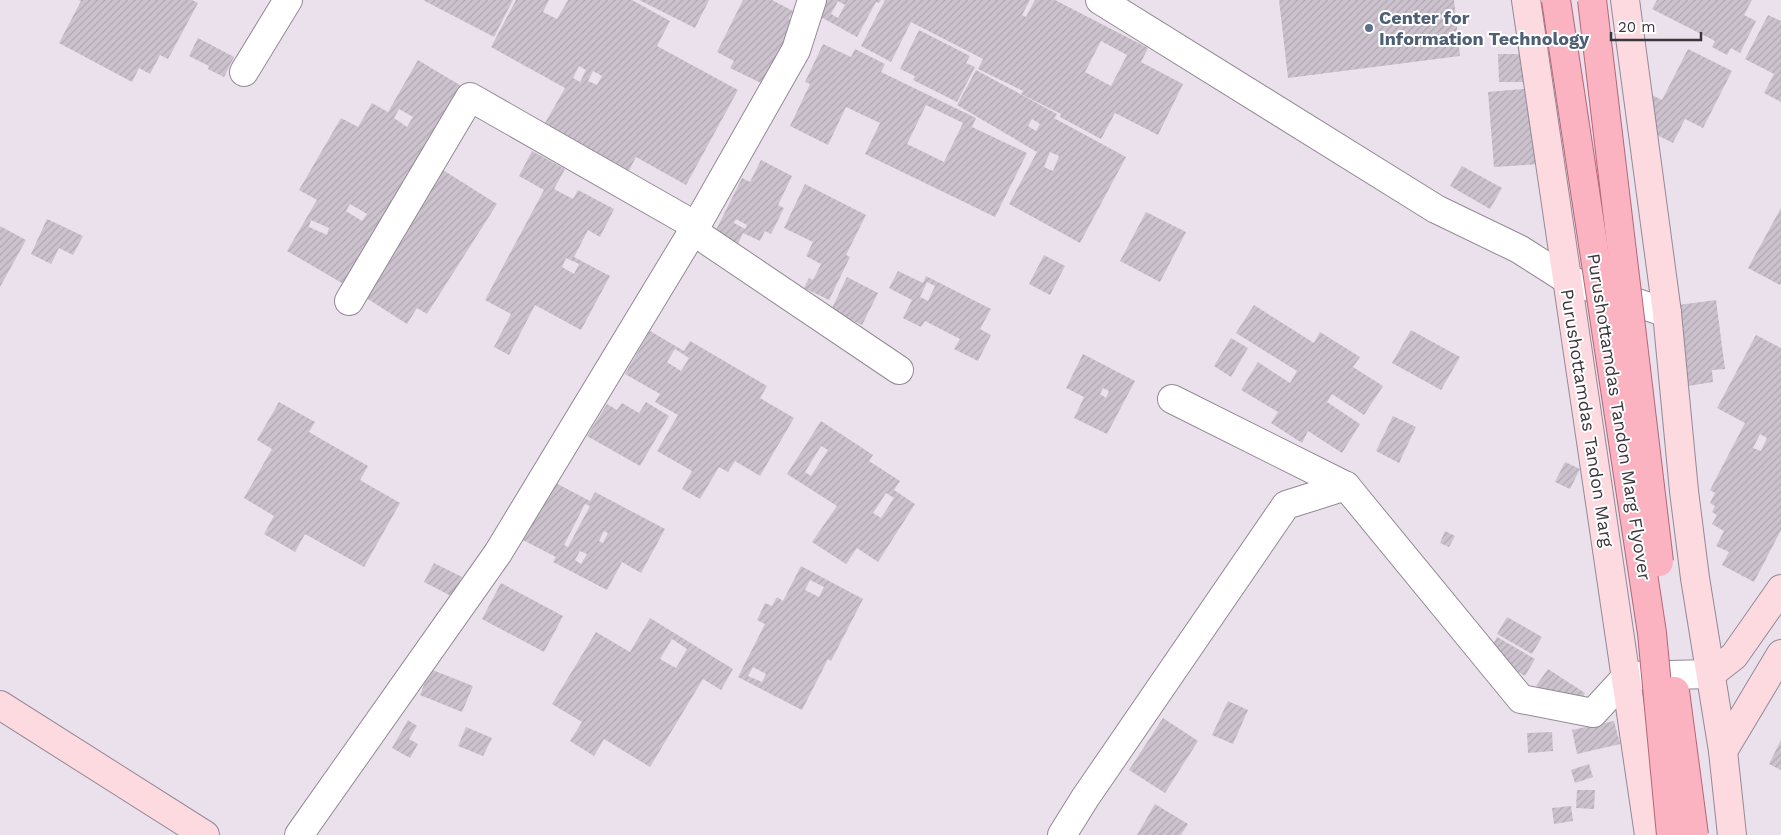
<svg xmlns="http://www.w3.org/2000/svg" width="1781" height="835" font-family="'Work Sans',sans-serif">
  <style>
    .building { fill: url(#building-hatch); fill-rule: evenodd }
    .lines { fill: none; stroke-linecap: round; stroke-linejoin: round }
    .street-casing { stroke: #948a95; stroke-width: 30 }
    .secondary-casing { stroke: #948a95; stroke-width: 30 }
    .street { stroke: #fff; stroke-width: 28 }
    .secondary { stroke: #fdd9e0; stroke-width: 28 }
    .primary-bridge-casing { stroke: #b66677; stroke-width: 30; stroke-linecap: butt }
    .primary-bridge { stroke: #fbb3c1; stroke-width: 28 }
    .service-dot { fill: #5c6f8a; stroke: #fff; stroke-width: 2 }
    .labels { text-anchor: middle; stroke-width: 4; stroke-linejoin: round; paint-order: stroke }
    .service-label { font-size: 18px; font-weight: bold; fill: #4e5e75; stroke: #fff; text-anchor: start }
    .street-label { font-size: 18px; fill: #3a363b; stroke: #fff }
  </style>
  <defs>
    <pattern id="building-hatch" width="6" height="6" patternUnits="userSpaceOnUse" patternTransform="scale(1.25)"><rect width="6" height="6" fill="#ccc2ce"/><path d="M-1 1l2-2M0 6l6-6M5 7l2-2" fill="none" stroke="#b0a7b2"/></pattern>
  </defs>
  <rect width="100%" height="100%" fill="#ebe1ed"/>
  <g class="building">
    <polygon points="78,0 192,0 198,3 168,59 160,55 150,74 139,68 132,82 59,43 81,1"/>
    <polygon points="423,0 513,0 494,37"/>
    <path d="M 516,0 L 549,0 L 543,12 L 557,19 L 568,0 L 632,0 L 670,21 L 657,46 L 738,90 L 686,185 L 636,157 L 625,178 L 540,132 L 565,88 L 491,47 ZM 579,66 L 586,70 L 580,82 L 573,78 ZM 593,71 L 602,76 L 597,85 L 588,81 Z"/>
    <polygon points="639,0 709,0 695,28"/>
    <polygon points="743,0 772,0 793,11 789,19 801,25 769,87 730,68 734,61 717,52"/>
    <path d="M 816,0 L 881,0 L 879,3 L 876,2 L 857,37 L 810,11 ZM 838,1 L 845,5 L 838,18 L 831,14 Z"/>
    <path d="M 885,0 L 1030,0 L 1022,15 L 1026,17 L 1035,0 L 1055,0 L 1148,48 L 1141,62 L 1183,84 L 1158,135 L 1115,113 L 1101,139 L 1060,117 L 1061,114 L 1021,94 L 1023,91 L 978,69 L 983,59 L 911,22 L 891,62 L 861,46 ZM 1101,41 L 1127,55 L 1111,86 L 1085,72 Z"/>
    <polygon points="1279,0 1454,0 1460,56 1288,78"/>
    <polygon points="1657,0 1752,0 1744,15 1756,21 1740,53 1731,48 1727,55 1712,47 1715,41 1652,9"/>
    <polygon points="1768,15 1781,21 1781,102 1764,93 1774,74 1745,59"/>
    <polygon points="919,30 970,56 966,63 975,67 957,102 913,80 915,76 900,69"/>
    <polygon points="198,38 234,57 224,77 208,69 209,66 189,56"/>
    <path d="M 823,44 L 851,57 L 855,49 L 885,64 L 881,72 L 976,118 L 972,127 L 1027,153 L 995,217 L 865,154 L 880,123 L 846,107 L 828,145 L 790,126 L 810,84 L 805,82 ZM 926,105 L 963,123 L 944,162 L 907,144 Z"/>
    <polygon points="1688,49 1732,71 1703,128 1685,119 1673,143 1645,129 1650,94 1662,100"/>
    <polygon points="1498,54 1527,54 1528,82 1499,82"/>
    <path d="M 418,60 L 463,87 L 347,286 L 287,251 L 317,200 L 299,190 L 341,118 L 358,127 L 372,103 L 388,112 ZM 399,109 L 413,117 L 407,127 L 394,118 ZM 350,204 L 367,214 L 362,221 L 346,211 ZM 311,220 L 329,228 L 327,235 L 309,227 Z"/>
    <path d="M 976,70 L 1057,114 L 1054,118 L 1126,157 L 1080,243 L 1009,204 L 1037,152 L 957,105 ZM 1032,119 L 1040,124 L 1036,131 L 1028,126 ZM 1050,152 L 1059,156 L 1053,171 L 1044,167 Z"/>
    <polygon points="1535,88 1540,164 1494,167 1488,92"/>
    <path d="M 532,151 L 565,169 L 554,189 L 573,199 L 578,190 L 614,209 L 600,237 L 588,230 L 574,257 L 610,276 L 581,330 L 535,305 L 509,355 L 494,347 L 511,314 L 485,300 L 544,190 L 519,176 ZM 566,258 L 579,264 L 574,274 L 562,267 Z"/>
    <path d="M 761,160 L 792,176 L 778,205 L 784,208 L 771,234 L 765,231 L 760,241 L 743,233 L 736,248 L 713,236 L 742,178 L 750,182 ZM 736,219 L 747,225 L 745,229 L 734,223 Z"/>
    <polygon points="435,165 497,204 427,314 417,308 407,324 360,294 378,276 427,199 418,193"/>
    <polygon points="1462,166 1502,188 1490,209 1450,186"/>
    <polygon points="805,184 866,215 846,255 850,257 829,300 804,288 809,278 813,280 821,264 806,256 813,242 784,228"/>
    <polygon points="1781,208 1781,283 1780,285 1748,268"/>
    <polygon points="1146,212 1186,232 1160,282 1120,261"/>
    <polygon points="47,219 83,236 73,255 59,248 51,264 31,254"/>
    <polygon points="0,226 26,240 0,287"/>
    <polygon points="1044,255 1065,266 1050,295 1029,284"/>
    <path d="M 898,271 L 923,283 L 926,276 L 991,309 L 980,329 L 991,335 L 978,361 L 954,349 L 960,339 L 925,321 L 921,327 L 903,318 L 912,300 L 889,288 ZM 927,282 L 935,286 L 928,301 L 920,297 Z"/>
    <polygon points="847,277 878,293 862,325 831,310"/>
    <polygon points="1716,300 1725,369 1712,370 1713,382 1682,387 1671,306"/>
    <polygon points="1254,305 1314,343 1320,332 1360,357 1353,367 1383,386 1364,415 1332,394 1327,402 1360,424 1342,453 1308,431 1302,443 1271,423 1278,412 1241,390 1258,362 1290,383 1297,371 1236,333"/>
    <polygon points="1411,330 1460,357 1441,390 1392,363"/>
    <path d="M 650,331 L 684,351 L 690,341 L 767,386 L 760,398 L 794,418 L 760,476 L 735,461 L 728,472 L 719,467 L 700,499 L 682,489 L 692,471 L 657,451 L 678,415 L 655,402 L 660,394 L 625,374 ZM 675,349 L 689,358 L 681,371 L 667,362 Z"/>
    <path d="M 1756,335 L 1781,348 L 1781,530 L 1754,582 L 1722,565 L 1729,552 L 1716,546 L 1724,531 L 1712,524 L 1717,515 L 1712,512 L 1715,506 L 1710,503 L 1715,493 L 1710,490 L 1745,423 L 1717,408 ZM 1760,434 L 1767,438 L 1761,451 L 1753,448 Z"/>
    <polygon points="1231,338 1248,348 1231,377 1214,366"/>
    <path d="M 1083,354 L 1135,381 L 1107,434 L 1074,418 L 1084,397 L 1066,388 ZM 1103,388 L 1109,391 L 1106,398 L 1100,394 Z"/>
    <polygon points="279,402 315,422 309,432 368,466 360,480 400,503 364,567 305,534 295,552 264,534 274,516 244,498 272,449 257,440"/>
    <polygon points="646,402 669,416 640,466 587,436 607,404 617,410 622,403 639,413"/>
    <polygon points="1393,416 1416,427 1399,463 1376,451"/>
    <path d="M 821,421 L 873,455 L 869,461 L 900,481 L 894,490 L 915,504 L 878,562 L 857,548 L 846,564 L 812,542 L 837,506 L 787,474 ZM 821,446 L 828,450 L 811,476 L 805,472 ZM 886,493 L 894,498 L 881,518 L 873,513 Z"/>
    <polygon points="1565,462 1580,469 1570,489 1555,482"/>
    <path d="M 550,480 L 590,501 L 595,492 L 665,529 L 641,573 L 622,562 L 607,590 L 553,562 L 556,557 L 519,538 ZM 585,504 L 590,506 L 568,547 L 564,545 ZM 604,531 L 608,533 L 603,543 L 599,541 ZM 580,551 L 587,554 L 581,564 L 575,560 Z"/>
    <polygon points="1445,531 1455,536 1449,547 1440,543"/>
    <polygon points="434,563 462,577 451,596 424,582"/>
    <path d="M 801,566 L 863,599 L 831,661 L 828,659 L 802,710 L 738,677 L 765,624 L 757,620 L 765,603 L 772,606 L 777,597 L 783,601 ZM 810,580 L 824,587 L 819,597 L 805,590 ZM 753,667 L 766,674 L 762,682 L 748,676 Z"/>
    <polygon points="501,583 563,616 544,652 482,619"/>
    <polygon points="1507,617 1542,637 1532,654 1497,634"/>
    <path d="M 650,618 L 733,669 L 721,690 L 703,679 L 650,767 L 604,739 L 594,756 L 570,741 L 582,722 L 552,704 L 596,632 L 630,652 ZM 672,639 L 687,649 L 676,668 L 660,659 Z"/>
    <polygon points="1497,637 1535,659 1525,676 1488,654"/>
    <polygon points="430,669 473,686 462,712 420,695"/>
    <polygon points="1548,669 1585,693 1575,710 1536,686"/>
    <polygon points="1228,701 1248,710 1233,744 1212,735"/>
    <polygon points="1163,718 1198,741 1165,793 1129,770"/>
    <polygon points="408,720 417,726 409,739 418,744 410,758 392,748"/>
    <polygon points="1614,721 1620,744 1577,754 1572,730"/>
    <polygon points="466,727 492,738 483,756 458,746"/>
    <polygon points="1552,732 1553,751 1528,753 1527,733"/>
    <polygon points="1781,740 1781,770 1769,764"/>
    <polygon points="1589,764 1593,777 1575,783 1571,770"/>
    <polygon points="1577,790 1595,790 1594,809 1576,808"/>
    <polygon points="1155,804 1188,824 1181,835 1137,835"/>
    <polygon points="1571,806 1573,821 1554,824 1552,808"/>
  </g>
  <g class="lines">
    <g class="street-casing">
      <g id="street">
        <polyline points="1100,0 1436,209 1519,249 1566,279 1667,313"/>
        <polyline points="244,72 288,0"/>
        <polyline points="693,231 899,370"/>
        <polyline points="349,301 470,97 696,226"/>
        <polyline points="1172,399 1346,486"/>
        <polyline points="299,835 498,553 696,226 796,50 812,0"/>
        <polyline points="1062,835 1085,798 1286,505 1346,486 1521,699 1593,713 1627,676 1711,674"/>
      </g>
    </g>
    <g class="secondary-casing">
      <g id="secondary">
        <polyline points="1526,0 1649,835"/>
        <polyline points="1625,0 1667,313 1684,491 1695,578 1723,751 1732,835"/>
        <polyline points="1711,674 1734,656 1781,589"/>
        <polyline points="0,705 205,835"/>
        <polyline points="1723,751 1781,654"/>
      </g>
    </g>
    <use href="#street" class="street"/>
    <use href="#secondary" class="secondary"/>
    <g class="primary-bridge-casing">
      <g id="primary-bridge">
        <polyline points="1556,0 1652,633 1671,835"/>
        <polyline points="1592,0 1659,562"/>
        <polyline points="1675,691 1694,835"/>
      </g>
    </g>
    <use href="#primary-bridge" class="primary-bridge"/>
  </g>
  <circle class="service-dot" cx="1369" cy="28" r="5"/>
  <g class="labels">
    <g class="service-label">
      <text x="1379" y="24">Center for<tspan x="1379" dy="21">Information Technology</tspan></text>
    </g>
    <g class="street-label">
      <text transform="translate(1619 417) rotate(81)" y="6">Purushottamdas Tandon Marg Flyover</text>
      <text transform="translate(1587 418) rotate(81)" y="6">Purushottamdas Tandon Marg</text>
    </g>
  </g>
  <path d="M1611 32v8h90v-8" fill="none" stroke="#3a363b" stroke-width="2.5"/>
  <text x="1618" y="32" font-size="15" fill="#3a363b" stroke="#ffffff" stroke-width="4" paint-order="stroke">20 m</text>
</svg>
